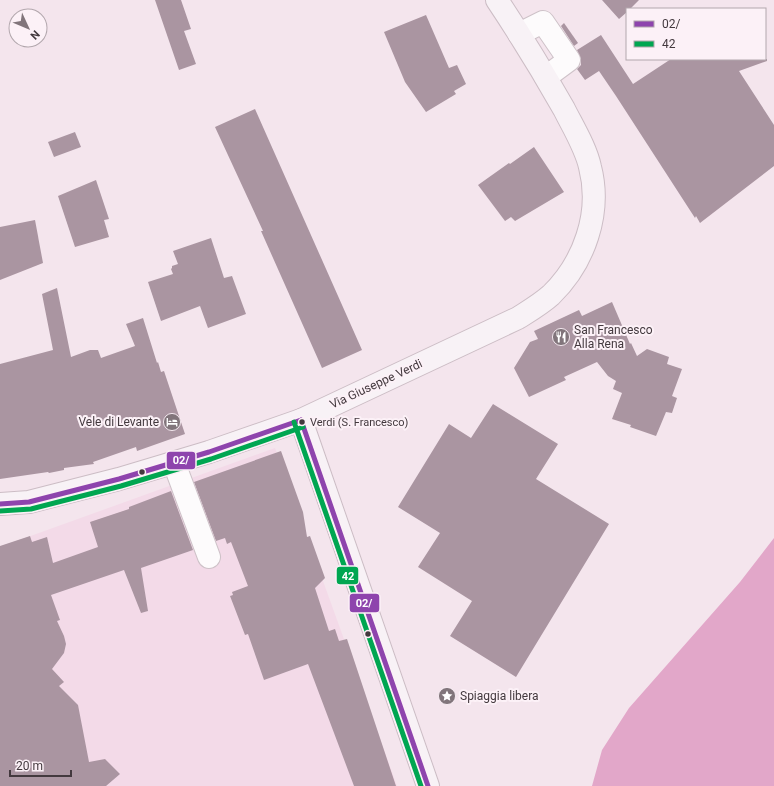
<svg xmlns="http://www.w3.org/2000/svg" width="774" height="786" font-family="Roboto,sans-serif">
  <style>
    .built { fill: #f3dae8 }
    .water { fill: #e2a7c9 }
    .building { fill: #aa95a1 }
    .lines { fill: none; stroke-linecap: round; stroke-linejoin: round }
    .minor-casing { stroke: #cec2c8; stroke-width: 24 }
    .major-casing { stroke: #ccbdc5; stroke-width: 24 }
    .minor { stroke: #fdfbfc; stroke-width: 22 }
    .major { stroke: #f8f2f6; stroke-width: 22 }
    .bus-1-casing { stroke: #fcf1f7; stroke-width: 8 }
    .bus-2-casing { stroke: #fcf1f7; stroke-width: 8 }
    .bus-1 { stroke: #8e44ad; stroke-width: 5 }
    .bus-2 { stroke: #00a651; stroke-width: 5 }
    .bus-dot { fill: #43393e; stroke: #fcf1f7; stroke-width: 1.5 }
    .labels { text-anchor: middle; stroke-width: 4; stroke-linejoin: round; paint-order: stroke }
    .bus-label { font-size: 11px; fill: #43393e; stroke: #fcf1f7; text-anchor: start }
    .poi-label { font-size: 12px; fill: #43393e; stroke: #fcf1f7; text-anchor: start }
    .street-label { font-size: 12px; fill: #43393e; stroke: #fcf1f7 }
    .line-badge { stroke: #fcf1f7; stroke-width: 1.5 }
    .badge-label { font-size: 11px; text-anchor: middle; font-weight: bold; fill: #fff }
  </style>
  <rect width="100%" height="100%" fill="#f4e5ed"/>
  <polygon class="built" points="275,448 397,786 0,786 0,547"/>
  <polygon class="water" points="774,538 774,786 592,786 602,750 629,708 740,582"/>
  <g class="building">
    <polygon points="155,0 181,0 191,29 184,31 196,64 179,70"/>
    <polygon points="602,0 639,0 630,9 627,9 627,12 619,19"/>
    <polygon points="426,15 449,68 457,65 466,84 454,91 456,94 426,112 405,82 384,32"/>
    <polygon points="564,23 578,43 574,46 561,26"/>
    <polygon points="601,35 633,84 671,59 767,59 767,61 739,71 774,125 774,166 700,223 696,216 695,218 616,96 599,71 585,80 577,69 581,65 581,59 577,50"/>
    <polygon points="255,109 362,350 322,368 261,231 263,231 215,127"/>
    <polygon points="75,132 81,147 54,157 48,142"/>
    <polygon points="534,147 564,192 515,221 511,217 505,221 478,185 509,163 510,164"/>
    <polygon points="96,180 109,219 104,220 109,237 75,247 58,196"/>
    <polygon points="35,220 43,263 0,280 0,227"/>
    <polygon points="211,238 224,278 232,276 246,314 208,328 200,306 161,321 148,282 173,274 171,269 172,268 172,266 178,264 173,251"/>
    <polygon points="57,288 71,357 90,350 98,350 101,358 135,346 126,324 143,318 157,363 158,362 161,372 164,371 185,434 137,451 136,447 93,462 94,464 64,468 64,470 49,473 48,472 0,479 0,364 53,350 42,294"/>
    <polygon points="612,302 630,344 631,343 637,356 647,349 669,357 667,364 682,369 672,396 677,398 672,413 666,412 656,436 630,427 631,425 612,419 622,393 613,389 616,381 608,376 597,362 564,377 566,380 529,397 514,368 530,342 538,339 534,331 579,310 582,316"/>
    <polygon points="493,404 558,444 536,479 609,524 516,677 450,636 472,601 418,567 440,533 398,507 449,424 471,438"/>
    <polygon points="281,451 303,512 307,537 310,536 325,578 315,588 328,628 329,631 335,629 339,641 347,639 396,786 354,786 308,664 264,680 248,634 245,635 230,596 233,595 232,592 248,586 231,542 227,544 225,538 216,541 194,482"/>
    <polygon points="171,491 193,550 141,568 148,611 141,613 124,570 51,595 60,620 57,621 64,636 66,644 64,653 52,669 64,682 59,686 78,705 89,762 105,759 120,774 106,786 0,786 0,546 30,536 32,542 47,537 53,563 98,547 90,522 129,509 129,507"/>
  </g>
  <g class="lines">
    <g class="minor-casing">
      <g id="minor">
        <polyline points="519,34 543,22 569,60 546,77"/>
        <polyline points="174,463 209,557"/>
      </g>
    </g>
    <g class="major-casing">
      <g id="major">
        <polyline points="301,420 428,786"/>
        <path d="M 0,504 L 29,502 L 119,479 L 209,452 L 301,420 L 518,318 C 529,311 541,304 551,295 C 584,263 602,213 590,167 C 586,148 573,127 564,109 C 543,72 521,36 497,0"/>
      </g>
    </g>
    <use href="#minor" class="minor"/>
    <use href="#major" class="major"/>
    <g class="bus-1-casing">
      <g id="bus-1">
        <polyline points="301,420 428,786"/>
        <polyline points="0,504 29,502 119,479 209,452 301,420"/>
      </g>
    </g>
    <g class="bus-2-casing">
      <g id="bus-2">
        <polyline points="294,422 421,786"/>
        <polyline points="0,511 31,509 121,486 211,459 303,427"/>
      </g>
    </g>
    <use href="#bus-1" class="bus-1"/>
    <use href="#bus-2" class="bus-2"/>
  </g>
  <defs>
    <g id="restaurant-disc" transform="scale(0.9)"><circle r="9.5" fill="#81757b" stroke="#fcf1f7"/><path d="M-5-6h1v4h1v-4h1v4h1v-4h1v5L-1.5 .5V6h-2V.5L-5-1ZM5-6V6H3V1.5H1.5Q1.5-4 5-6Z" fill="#fff"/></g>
    <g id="hotel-disc" transform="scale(0.9)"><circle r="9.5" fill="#81757b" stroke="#fcf1f7"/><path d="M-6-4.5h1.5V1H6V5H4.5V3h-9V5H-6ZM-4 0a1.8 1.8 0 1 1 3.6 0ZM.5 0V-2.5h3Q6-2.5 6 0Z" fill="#fff"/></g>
    <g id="sight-disc" transform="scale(0.9)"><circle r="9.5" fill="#81757b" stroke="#fcf1f7"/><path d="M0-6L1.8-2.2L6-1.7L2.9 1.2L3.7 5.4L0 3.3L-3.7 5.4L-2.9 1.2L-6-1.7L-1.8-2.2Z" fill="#fff"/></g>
  </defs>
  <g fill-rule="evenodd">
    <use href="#restaurant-disc" x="561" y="337"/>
    <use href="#hotel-disc" x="172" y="422"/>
    <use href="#sight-disc" x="447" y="696"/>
  </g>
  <g class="bus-dot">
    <circle cx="302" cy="422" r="3.5"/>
    <circle cx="142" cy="472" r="3.5"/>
    <circle cx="368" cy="634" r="3.5"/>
  </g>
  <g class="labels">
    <g class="bus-label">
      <text x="310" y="426">Verdi (S. Francesco)</text>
    </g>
    <g class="poi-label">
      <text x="574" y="334">San Francesco<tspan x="574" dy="14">Alla Rena</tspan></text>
      <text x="159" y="426" text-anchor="end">Vele di Levante</text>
      <text x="460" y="700">Spiaggia libera</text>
    </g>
    <g class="street-label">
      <text transform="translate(376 384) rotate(-25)" y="4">Via Giuseppe Verdi</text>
    </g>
  </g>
  <g class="line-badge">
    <rect x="166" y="451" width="30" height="19" rx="4" fill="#8e44ad"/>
    <rect x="336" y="566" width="23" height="19" rx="4" fill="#00a651"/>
    <rect x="349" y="593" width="31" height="20" rx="4" fill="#8e44ad"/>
  </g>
  <g class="badge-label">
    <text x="181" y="464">02/</text>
    <text x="348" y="580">42</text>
    <text x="364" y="607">02/</text>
  </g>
  <rect x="626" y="8" width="140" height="52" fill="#fcf1f7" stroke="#b2a7ad"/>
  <rect x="634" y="21" width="20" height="6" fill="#8e44ad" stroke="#b2a7ad"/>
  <text x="662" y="28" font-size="12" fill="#43393e">02/</text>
  <rect x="634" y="41" width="20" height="6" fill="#00a651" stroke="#b2a7ad"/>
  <text x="662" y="48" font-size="12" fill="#43393e">42</text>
  <g transform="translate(28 28) rotate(134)"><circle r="19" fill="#fcf1f7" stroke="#b2a7ad"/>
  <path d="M0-3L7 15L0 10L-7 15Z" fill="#81757b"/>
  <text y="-6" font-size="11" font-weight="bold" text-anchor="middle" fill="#43393e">N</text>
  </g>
  <path d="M10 770v6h61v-6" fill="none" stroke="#43393e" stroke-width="2"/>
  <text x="16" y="770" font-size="12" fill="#43393e" stroke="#fcf1f7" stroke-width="3" paint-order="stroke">20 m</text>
</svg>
